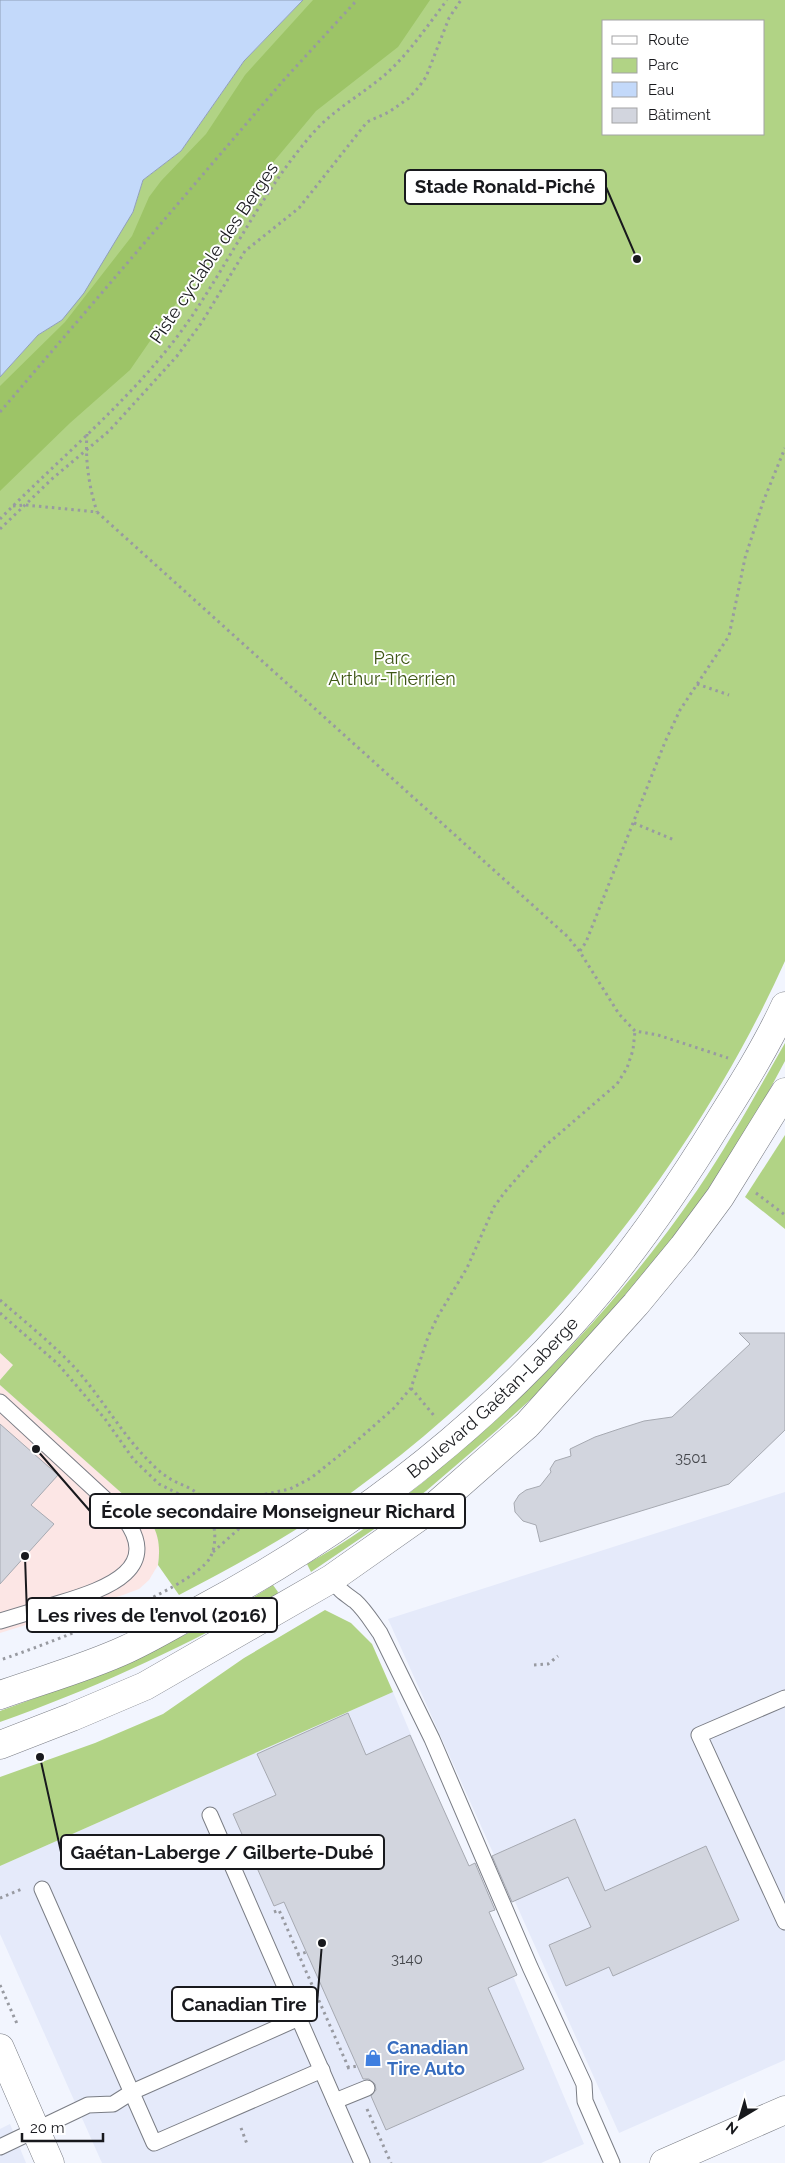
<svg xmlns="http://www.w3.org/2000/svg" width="785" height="2163" font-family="Raleway,sans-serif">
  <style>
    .built { fill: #e5eafa }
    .education { fill: #fce6e5 }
    .green { fill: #b1d385; fill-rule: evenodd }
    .forest { fill: #9dc467 }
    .water { fill: #c3d9fa; stroke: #909fb8 }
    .building { fill: #d2d5de; stroke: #a6a9b1 }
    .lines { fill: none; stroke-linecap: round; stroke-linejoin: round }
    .service-casing { stroke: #7a7d85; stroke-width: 17 }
    .tertiary-casing { stroke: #7a7d85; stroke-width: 29 }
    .secondary-casing { stroke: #7a7d85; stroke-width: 29 }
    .path { stroke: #989aa1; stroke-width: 3; stroke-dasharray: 2.5 4; stroke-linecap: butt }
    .service { stroke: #fff; stroke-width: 15 }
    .tertiary { stroke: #fff; stroke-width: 28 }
    .secondary { stroke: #fff; stroke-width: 28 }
    .labels { text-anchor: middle; stroke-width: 4; stroke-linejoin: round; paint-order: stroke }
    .number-label { font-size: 15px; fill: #46484d }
    .street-label { font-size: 18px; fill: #18191d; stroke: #fff }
    .park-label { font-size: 18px; fill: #3d5614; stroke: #fff }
    .shop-label { font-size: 18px; font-weight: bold; fill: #366cbe; stroke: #fff; text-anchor: start }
    .leader { fill: none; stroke: #18191d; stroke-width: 2 }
    .callout-dot { fill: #18191d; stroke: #fff; stroke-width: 2 }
    .callout { fill: #fff; stroke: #18191d; stroke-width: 2 }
    .callout-label { font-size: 19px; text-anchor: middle; font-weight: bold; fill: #18191d }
  </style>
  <rect width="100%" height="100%" fill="#f2f5fe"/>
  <g class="built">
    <polygon points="785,1492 785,2060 619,2133 388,1619"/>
    <polygon points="393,1692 584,2144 541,2163 102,2163 0,1934 0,1866"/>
    <polygon points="10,2124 26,2163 0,2163 0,2129"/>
  </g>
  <g class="education">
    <polygon points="0,1353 13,1365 0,1380"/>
    <polygon points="0,1385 144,1513 157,1533 160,1549 158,1565 149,1580 139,1589 123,1595 0,1633"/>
  </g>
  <g class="green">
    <path d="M 303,0 L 785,0 L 785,961 C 688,1176 525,1373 331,1507 C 282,1540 231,1568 179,1595 L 158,1565 C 161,1544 158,1529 144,1513 L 0,1385 L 0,1380 L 13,1365 L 0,1353 L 0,377 L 38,335 L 62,320 L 133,212 L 143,180 L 181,151 L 244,61 ZM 604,21 L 764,21 L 764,134 L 604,134 Z"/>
    <path d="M 785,1043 L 785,1061 L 757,1113 L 702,1199 L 670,1243 L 562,1371 L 496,1431 L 426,1491 L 389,1519 L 311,1572 L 307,1564 C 326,1553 345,1542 362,1530 C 373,1522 384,1513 395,1504 C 511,1416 615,1310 698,1189 C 730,1142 757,1092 785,1043 Z"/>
    <polygon points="785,1135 785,1229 745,1197"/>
    <path d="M 273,1585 L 278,1592 L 277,1594 C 187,1646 98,1687 0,1722 L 0,1711 C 94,1677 189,1640 273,1585 Z"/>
    <polygon points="325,1610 351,1623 372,1644 393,1692 0,1866 0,1777 95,1743 163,1714 244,1658"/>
  </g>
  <polygon class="forest" points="313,0 430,0 398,47 316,111 275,160 130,370 70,423 0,491 0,386 65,322 132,236 149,197 161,181 206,134 245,75"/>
  <polygon class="water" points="0,0 303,0 244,61 181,151 143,180 133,212 84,293 62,320 38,335 0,377"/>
  <g class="building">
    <polygon points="739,1333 785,1333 785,1430 729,1484 540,1542 536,1525 523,1521 515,1512 514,1503 519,1495 526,1490 540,1486 551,1472 550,1469 555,1461 571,1456 570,1449 595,1437 622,1428 644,1421 672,1417 750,1344"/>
    <polygon points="0,1424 58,1475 31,1505 54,1524 0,1584"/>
    <polygon points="348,1713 366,1755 410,1735 469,1866 475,1863 495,1910 489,1912 517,1975 488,1988 524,2069 386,2130 371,2096 376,2090 375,2084 369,2079 363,2079 284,1902 274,1906 233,1814 276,1795 257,1754"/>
    <polygon points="575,1819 605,1891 706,1846 739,1920 613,1976 609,1967 566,1986 549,1945 591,1927 568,1877 512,1902 492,1856"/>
  </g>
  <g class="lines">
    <g class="service-casing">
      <g id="service">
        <path d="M 0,1402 L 119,1512 C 168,1568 106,1589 60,1603 C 40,1609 20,1615 0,1621"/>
        <path d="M 331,1579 C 340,1591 344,1593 355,1601 C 365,1610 372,1622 380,1633 L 432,1739 L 530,1967 L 584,2084 L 585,2101 L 612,2163"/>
        <polyline points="785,1698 699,1735 785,1922"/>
        <polyline points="210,1815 362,2163"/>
        <polyline points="42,1889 154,2143 322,2070"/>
        <polyline points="335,2101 367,2088"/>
        <polyline points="0,2147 88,2105 113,2104 132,2092 299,2018"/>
      </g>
    </g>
    <g class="tertiary-casing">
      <polyline id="tertiary" points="0,2048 50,2163"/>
    </g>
    <g class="secondary-casing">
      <g id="secondary">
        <path id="s1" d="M 0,1695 C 42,1680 86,1668 127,1649 C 151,1638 174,1624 198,1611 C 337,1537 467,1441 572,1323 C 627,1262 675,1193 718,1123 C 742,1085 766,1047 785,1006"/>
        <polyline points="0,1745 72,1717 145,1686 331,1579 436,1505 527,1425 636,1304 683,1247 720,1197 785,1092"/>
        <polyline points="664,2163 785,2110"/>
      </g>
    </g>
    <g class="path">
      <polyline points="0,412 282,82 357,0"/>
      <path d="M 87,434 C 85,460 89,487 97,512"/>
      <polyline points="13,506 25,505 97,512 568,937 580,952 619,1014 635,1031 658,1035 728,1058"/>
      <path d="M 0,519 C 63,455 139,393 190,319 C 232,257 264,189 313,133 C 334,109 363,94 387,73 C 410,52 428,25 447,0"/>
      <polyline points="0,529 53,478 109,431 149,387 177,356 202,322 245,251 299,208 367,122 389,112 409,98 418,88 426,77 449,18 461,0"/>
      <polyline points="697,684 729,695"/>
      <polyline points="634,823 674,840"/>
      <polyline points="580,951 586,942 665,742 680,710 729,636 745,558 763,502 785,448"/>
      <polyline points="756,1193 785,1215"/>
      <path d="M 0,1300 C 25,1322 53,1344 76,1369 C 101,1397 120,1431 146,1458 C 152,1464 159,1472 166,1476 C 179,1486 197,1487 206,1503 C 214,1519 219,1541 210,1558 C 191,1590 40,1647 0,1660"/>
      <polyline points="0,1313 58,1364 105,1419 134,1460 159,1484 187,1498 205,1501 237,1500 290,1489 311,1478 351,1446 394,1408 411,1388 428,1337 438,1316 467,1268 494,1207 504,1193 545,1146 617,1084 627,1068 633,1050 635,1031"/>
      <polyline points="411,1388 436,1418"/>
      <polyline points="213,1552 279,1493"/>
      <polyline points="534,1665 548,1664 558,1656"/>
      <polyline points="0,1898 22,1889"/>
      <polyline points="274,1912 279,1910 350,2071"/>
      <polyline points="297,1955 307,1952"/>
      <polyline points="0,1985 18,2026"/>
      <polyline points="347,2068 357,2066"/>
      <polyline points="367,2109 391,2163"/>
      <polyline points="241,2128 247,2144"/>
    </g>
    <use href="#service" class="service"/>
    <use href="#tertiary" class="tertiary"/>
    <use href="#secondary" class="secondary"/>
  </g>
  <defs>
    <g id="shop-bare" transform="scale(1.35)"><path d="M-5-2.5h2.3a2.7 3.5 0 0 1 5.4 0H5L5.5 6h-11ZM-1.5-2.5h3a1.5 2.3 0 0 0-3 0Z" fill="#3f7fe0" stroke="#fff" stroke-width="2.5" paint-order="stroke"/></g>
  </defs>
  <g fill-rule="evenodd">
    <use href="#shop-bare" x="373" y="2058"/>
  </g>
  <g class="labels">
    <g class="number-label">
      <text x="691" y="1463">3501</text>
      <text x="407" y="1964">3140</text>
    </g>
    <g class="street-label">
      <text transform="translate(214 253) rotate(-56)" y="6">Piste cyclable des Berges</text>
      <text dy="6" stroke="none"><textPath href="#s1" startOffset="581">Boulevard Gaétan-Laberge</textPath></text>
    </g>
    <g class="park-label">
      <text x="392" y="664">Parc<tspan x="392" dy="21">Arthur-Therrien</tspan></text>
    </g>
    <g class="shop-label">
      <text x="387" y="2054">Canadian<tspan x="387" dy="21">Tire Auto</tspan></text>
    </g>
  </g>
  <path class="leader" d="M637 259L606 187M36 1449L90 1511M25 1556L27 1615M40 1757L61 1852M322 1943L317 2004"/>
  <g class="callout-dot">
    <circle cx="637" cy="259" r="5"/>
    <circle cx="36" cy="1449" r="5"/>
    <circle cx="25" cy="1556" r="5"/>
    <circle cx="40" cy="1757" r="5"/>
    <circle cx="322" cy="1943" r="5"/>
  </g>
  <g class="callout">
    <rect x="405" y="170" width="201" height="34" rx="5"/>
    <rect x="90" y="1494" width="375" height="34" rx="5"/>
    <rect x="27" y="1598" width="250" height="34" rx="5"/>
    <rect x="61" y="1835" width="323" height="34" rx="5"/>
    <rect x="172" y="1987" width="145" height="34" rx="5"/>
  </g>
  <g class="callout-label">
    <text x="505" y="193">Stade Ronald-Piché</text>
    <text x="278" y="1518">École secondaire Monseigneur Richard</text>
    <text x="152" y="1622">Les rives de l’envol (2016)</text>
    <text x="222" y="1859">Gaétan-Laberge / Gilberte-Dubé</text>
    <text x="244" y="2011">Canadian Tire</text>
  </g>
  <rect x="602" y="20" width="162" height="115" fill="#ffffff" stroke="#a3a3a5"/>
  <rect x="612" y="36" width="25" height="8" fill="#ffffff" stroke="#a3a3a5"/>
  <text x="648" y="45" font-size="15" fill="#18191d">Route</text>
  <rect x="612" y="58" width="25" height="15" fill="#b1d385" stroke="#a3a3a5"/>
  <text x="648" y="70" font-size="15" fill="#18191d">Parc</text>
  <rect x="612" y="82" width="25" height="15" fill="#c3d9fa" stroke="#a3a3a5"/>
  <text x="648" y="95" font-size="15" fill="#18191d">Eau</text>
  <rect x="612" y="108" width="25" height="15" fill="#d2d5de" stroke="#a3a3a5"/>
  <text x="648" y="120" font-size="15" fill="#18191d">Bâtiment</text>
  <g transform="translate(740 2118) rotate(218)" stroke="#ffffff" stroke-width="4" paint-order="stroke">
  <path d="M0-4L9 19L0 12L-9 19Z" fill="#18191d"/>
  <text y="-8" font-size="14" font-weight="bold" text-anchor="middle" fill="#18191d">N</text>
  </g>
  <path d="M22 2133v8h81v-8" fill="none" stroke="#18191d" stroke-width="2.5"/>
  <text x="30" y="2133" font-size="15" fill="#18191d" stroke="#ffffff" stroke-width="4" paint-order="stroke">20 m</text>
</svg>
